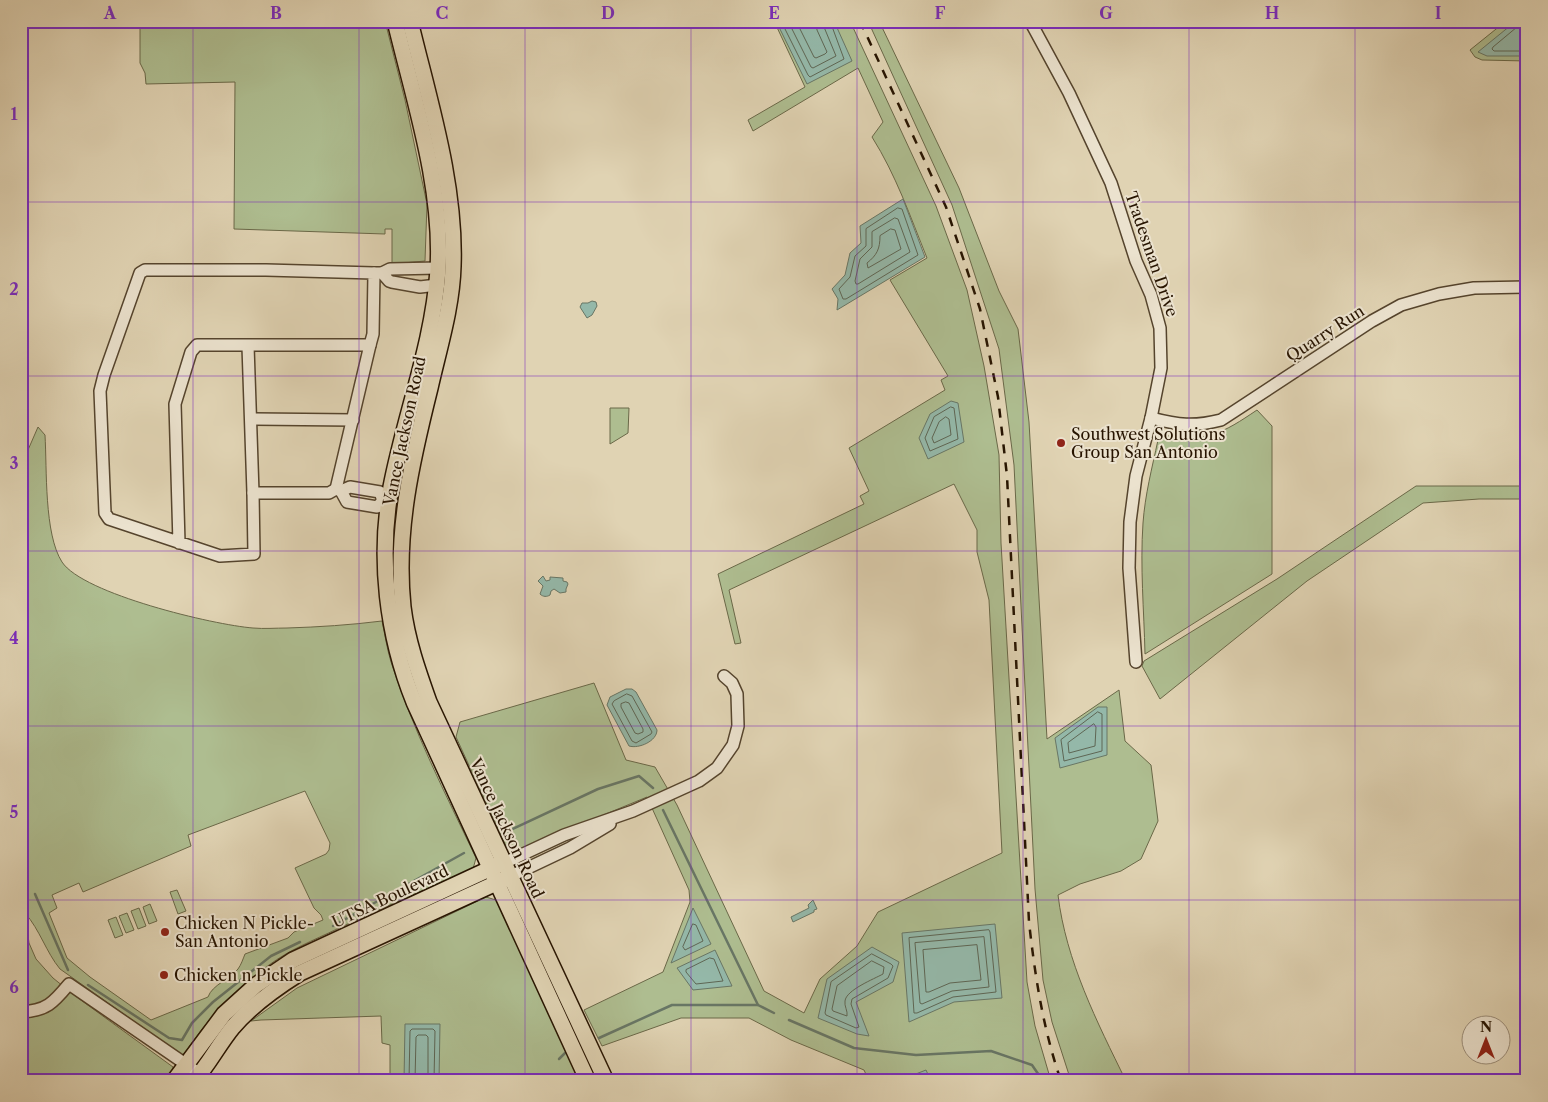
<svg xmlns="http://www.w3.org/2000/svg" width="1548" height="1102" font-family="'Libre Caslon Text',serif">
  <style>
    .green { fill: #aebd90; stroke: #6a6848; fill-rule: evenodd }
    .water { fill: #94b8a9; stroke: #687665 }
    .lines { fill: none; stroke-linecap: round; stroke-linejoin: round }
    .shore { stroke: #5e6654; stroke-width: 1 }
    .stream { stroke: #687665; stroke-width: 2.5 }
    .minor-casing { stroke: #55442d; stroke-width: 14 }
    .major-casing { stroke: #271400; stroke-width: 18 }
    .minor { stroke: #ebe2ce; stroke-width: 11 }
    .major { stroke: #e0d3b3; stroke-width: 15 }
    .rail { stroke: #271400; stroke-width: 2.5; stroke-dasharray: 9 9; stroke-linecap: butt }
    .grid { fill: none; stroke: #7b2cbf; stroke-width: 1; stroke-opacity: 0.55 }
    .poi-dot { fill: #8f2418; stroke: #ebe2ce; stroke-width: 2 }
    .labels { text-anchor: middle; stroke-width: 4; stroke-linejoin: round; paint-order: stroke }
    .street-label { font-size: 16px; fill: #271400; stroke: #ebe2ce }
    .poi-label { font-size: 16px; fill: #271400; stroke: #ebe2ce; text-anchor: start }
    .neatline { fill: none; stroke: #7b2cbf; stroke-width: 2 }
    .grid-label { font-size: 16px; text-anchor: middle; font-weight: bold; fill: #7b2cbf }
  </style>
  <rect width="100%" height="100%" fill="#e0d3b3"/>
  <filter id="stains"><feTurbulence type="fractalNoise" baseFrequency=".004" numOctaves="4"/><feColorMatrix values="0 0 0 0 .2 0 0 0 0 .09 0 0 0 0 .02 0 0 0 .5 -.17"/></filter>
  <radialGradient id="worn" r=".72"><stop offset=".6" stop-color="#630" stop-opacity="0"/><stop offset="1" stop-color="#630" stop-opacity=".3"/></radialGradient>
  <g class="green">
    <polygon points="140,21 385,21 405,100 427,204 425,261 392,264 392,229 385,229 385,234 234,229 235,82 146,84 145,73 140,63"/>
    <path d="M 774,21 L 850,21 L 936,206 L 967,290 L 984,366 L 999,455 L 1001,543 L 1027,982 L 1035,1026 L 1051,1081 L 1021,1081 L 1017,1076 L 1006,1081 L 869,1081 L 864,1070 L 791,1040 L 749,1018 L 681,1018 L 602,1046 L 584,1010 L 663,972 L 690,902 L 689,890 L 647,797 L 514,852 L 506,846 L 456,737 L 460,722 L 594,683 L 626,760 L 655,767 L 677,805 L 764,991 L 804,1013 L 820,979 L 857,946 L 878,912 L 1002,853 L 989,600 L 977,552 L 977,530 L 954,484 L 729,590 L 741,643 L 735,644 L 718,574 L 864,504 L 860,496 L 869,491 L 849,448 L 945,390 L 941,380 L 948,376 L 890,280 L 927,258 C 910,216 896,175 872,137 L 883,122 L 858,68 L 753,131 L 748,120 L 805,87 Z"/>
    <path d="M 868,21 L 879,21 L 959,188 L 999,291 L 1018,329 L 1029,422 L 1047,739 L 1119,690 L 1125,741 L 1151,765 L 1158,821 L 1141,859 L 1121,871 L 1080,884 L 1058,895 C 1066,961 1097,1022 1126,1081 L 1071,1081 L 1052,1022 L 1043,980 L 1035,889 L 1014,465 L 999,349 L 952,205 Z"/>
    <polygon points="1506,21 1527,21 1527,61 1482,60 1475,57 1470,50"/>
    <polygon points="610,408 629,408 628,433 610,444"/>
    <path d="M 1257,410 L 1272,426 L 1272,574 L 1145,654 C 1144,610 1140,567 1143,523 C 1145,495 1152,468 1158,440 L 1163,435 C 1206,443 1223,433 1257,410 Z"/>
    <path d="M 38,427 L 45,435 C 47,469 44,534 62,562 C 83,594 214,625 253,628 C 264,629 276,628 287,628 C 319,627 350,625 382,621 C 385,635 387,649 391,662 C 413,730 445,793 476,858 L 473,869 C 427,889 381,908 337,929 C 314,940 289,950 269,965 C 234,990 206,1020 183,1056 L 60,969 C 46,952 40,930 25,913 L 29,943 L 36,959 L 53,978 L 74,995 L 173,1067 L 173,1071 L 165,1081 L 21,1081 L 21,466 ZM 305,791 L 330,843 L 329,850 L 326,854 L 295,868 L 314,908 L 321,915 L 323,920 L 294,932 L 288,938 L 245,954 C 243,959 241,965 238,969 C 230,979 212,985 208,997 L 151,1020 L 90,977 L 67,958 L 49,913 L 57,908 L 52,895 L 79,883 L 83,892 L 191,846 L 188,835 Z"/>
    <polygon points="1416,486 1527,486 1527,499 1479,499 1423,503 1307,581 1160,699 1142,666 1144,661 1277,579"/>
    <polygon points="177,890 186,911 178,914 170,892"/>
    <polygon points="486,897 496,900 580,1081 390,1081 390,1045 382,1043 381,1016 261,1020 251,1021 297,988"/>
    <polygon points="150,904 157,921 149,924 143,907"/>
    <polygon points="139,908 146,926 138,929 131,911"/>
    <polygon points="127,913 134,930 126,933 119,916"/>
    <polygon points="116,917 123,935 115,938 108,920"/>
  </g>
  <g class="water">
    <polygon points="776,21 834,21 852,61 807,84"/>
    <polygon points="1516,21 1527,21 1527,56 1487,56 1478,52"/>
    <polygon points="903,199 925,257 837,310 838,299 832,289 845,275 850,253 861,243 860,226"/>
    <polygon points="592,301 596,302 597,306 592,315 587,318 580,307 582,303 588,303"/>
    <polygon points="951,401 958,403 964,442 928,459 919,438 930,414"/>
    <path d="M 543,576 L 546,581 L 550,580 L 550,577 L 563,578 L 563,581 L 567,582 L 568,584 L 566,589 L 566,592 L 560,593 L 554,589 L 551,591 L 550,595 C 547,597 543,597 540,594 L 543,586 L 538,581 Z"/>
    <path d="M 626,689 L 632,689 L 636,692 L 657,730 C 657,741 639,749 629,746 L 607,705 L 610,697 Z"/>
    <polygon points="1098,707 1107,707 1107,755 1060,768 1055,738"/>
    <polygon points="813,900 817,909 814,910 814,912 793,922 791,917 809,908 808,905"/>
    <polygon points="693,908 711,944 671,963"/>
    <polygon points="995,924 1002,998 954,1002 909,1022 902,933"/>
    <polygon points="872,947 899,962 893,982 856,1002 869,1036 857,1034 818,1018 827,979"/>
    <polygon points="715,950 732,986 693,990 677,968"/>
    <polygon points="405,1024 440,1024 439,1081 404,1081"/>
    <polygon points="926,1070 931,1081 898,1081"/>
  </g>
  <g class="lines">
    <g class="shore">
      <polyline points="781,21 808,75 810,77 844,59 830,21"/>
      <polyline points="788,21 811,67 813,68 836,56 824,27 823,21"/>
      <polyline points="796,21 814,57 816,58 825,54 827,52 817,30 816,21"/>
      <polyline points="1519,21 1517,27 1493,47 1492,49 1494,51 1527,51"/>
      <polygon points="898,208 902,209 918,255 846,299 843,299 839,289 850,277 855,256 866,246 866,229"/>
      <polygon points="895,218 898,219 910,252 858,284 856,284 855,281 860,259 872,247 872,232"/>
      <path d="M 891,229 L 895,230 L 901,249 L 868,268 L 867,263 C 877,255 880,249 880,236 Z"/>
      <polygon points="951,407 954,408 958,439 930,451 925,438 934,417"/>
      <polygon points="946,417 949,419 951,435 934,443 932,438 939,422"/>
      <polygon points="627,694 632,696 652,732 651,734 636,743 632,741 612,704 614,701"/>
      <polygon points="626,702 629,703 643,729 643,732 638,734 635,733 621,707 621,704"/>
      <polygon points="1098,712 1102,714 1102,751 1064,761 1061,740"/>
      <polygon points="1094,724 1096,727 1095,746 1069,753 1068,743"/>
      <polygon points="693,924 696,925 703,941 685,950 683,947"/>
      <polygon points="989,930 990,932 996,992 953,997 917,1013 914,1013 909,938"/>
      <polygon points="984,937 989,987 952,991 922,1004 920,1003 915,943"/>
      <polygon points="977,945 981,980 950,983 929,992 926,992 923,950"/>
      <polygon points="872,954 891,964 893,966 888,978 852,999 851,1004 859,1027 856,1028 826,1015 825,1013 831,982"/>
      <polygon points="710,958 714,959 723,981 696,984 686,972 686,970"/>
      <path d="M 872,961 L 884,967 L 883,974 C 874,979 846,990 845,1001 C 844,1006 848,1011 847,1016 L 833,1011 L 832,1009 L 837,986 Z"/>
      <polyline points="409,1081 410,1031 412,1029 433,1029 435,1031 434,1081"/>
      <polyline points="415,1081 416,1037 418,1035 426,1035 428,1037 428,1081"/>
    </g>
    <g class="stream">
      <polyline points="663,810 758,1005"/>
      <polyline points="502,834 598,789 639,776 653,788"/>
      <polyline points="35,894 68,970"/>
      <polyline points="333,926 464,853"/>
      <polyline points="88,985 169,1038 182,1040 192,1023 213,1002 271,956 300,942"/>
      <polyline points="789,1020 854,1048 916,1055 991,1051 1032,1065 1043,1081"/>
      <polyline points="599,1038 672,1005 758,1005 774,1013"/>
      <polyline points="559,1059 565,1053"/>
    </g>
    <g class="minor-casing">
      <g id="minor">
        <polyline points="1030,21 1069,93 1111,183 1136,261 1151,295 1160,328 1161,368 1151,418 1136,476 1130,522 1129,568 1136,662"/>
        <polyline points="374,273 382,273 390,269 438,268"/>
        <polyline points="382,273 389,281 392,282 420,287 437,285"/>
        <polyline points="248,346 253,493"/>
        <path d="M 1151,418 C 1179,425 1193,427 1221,420 L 1372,321 L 1401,305 L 1439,294 L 1474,288 L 1527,287"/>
        <polyline points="251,419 353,420"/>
        <polyline points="336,489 370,345"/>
        <polyline points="341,491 347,502 377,507 383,501 389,501"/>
        <polyline points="179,543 175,404 191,352 197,345 370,345 373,334 374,273 266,270 145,270 140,273 104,375 100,391 105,513 109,519 220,556 254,554 253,493 329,493 336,489 341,491 350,487 380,492 383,501"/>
        <polyline points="504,863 564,835 633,811 699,781 717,768 733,745 738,726 737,694 732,683 724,676"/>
        <polyline points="511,876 570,848 610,824"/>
        <path d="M 21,1012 C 47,1011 54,1002 69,984 L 200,1074"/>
      </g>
    </g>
    <g class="major-casing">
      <g id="major">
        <path d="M 395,21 C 414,101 443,187 438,270 C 433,344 405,414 391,487 C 378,559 387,635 414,702 L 588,1081"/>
        <path d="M 410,21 C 429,100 456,184 453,266 C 452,307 439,348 430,388 C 412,460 395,532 403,607 C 407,640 418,671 429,702 L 606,1081"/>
        <polyline points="174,1081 224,1014 256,985 293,960 498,865"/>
        <path d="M 194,1081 C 209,1064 219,1044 233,1027 C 252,1005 276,988 300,973 L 505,879"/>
      </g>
    </g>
    <use href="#minor" class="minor"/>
    <use href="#major" class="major"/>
    <path class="rail" d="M 860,21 L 946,207 L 980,309 L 998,397 L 1007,476 L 1029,922 C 1035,976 1043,1029 1061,1081"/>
  </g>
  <path class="grid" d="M 193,21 L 193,1081M 359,21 L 359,1081M 525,21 L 525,1081M 691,21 L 691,1081M 857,21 L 857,1081M 1023,21 L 1023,1081M 1189,21 L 1189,1081M 1355,21 L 1355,1081M 21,202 L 1527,202M 21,376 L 1527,376M 21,551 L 1527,551M 21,726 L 1527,726M 21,900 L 1527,900"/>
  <g class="poi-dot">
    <circle cx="1061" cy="443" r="5"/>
    <circle cx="165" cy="932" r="5"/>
    <circle cx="164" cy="975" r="5"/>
  </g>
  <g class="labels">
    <g class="street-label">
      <text transform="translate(1152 254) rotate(71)" y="6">Tradesman Drive</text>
      <text transform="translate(1325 333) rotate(-33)" y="6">Quarry Run</text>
      <text transform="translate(404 431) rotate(-78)" y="6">Vance Jackson Road</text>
      <text transform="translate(507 828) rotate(65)" y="6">Vance Jackson Road</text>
      <text transform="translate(390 896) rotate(-25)" y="6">UTSA Boulevard</text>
    </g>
    <g class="poi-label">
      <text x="1071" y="440">Southwest Solutions<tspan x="1071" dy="18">Group San Antonio</tspan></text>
      <text x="175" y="929">Chicken N Pickle-<tspan x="175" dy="18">San Antonio</tspan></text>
      <text x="174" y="981">Chicken n Pickle</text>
    </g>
  </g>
  <rect width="1548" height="1102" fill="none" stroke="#e0d3b3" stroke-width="55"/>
  <g transform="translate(1486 1040)"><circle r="24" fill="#ebe2ce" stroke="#9d907c"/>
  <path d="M0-4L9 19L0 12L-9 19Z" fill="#8f2418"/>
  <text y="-8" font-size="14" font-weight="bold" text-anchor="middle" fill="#271400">N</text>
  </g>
  <rect x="28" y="28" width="1492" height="1046" class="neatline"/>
  <g class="grid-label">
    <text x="110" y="19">A</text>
    <text x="276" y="19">B</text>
    <text x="442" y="19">C</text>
    <text x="608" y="19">D</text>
    <text x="774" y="19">E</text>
    <text x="940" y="19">F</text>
    <text x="1106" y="19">G</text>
    <text x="1272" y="19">H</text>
    <text x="1438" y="19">I</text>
    <text x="14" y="120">1</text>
    <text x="14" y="295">2</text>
    <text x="14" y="469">3</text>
    <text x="14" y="644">4</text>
    <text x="14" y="818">5</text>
    <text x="14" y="993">6</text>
  </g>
  <rect width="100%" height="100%" filter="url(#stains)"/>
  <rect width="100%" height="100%" fill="url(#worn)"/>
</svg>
